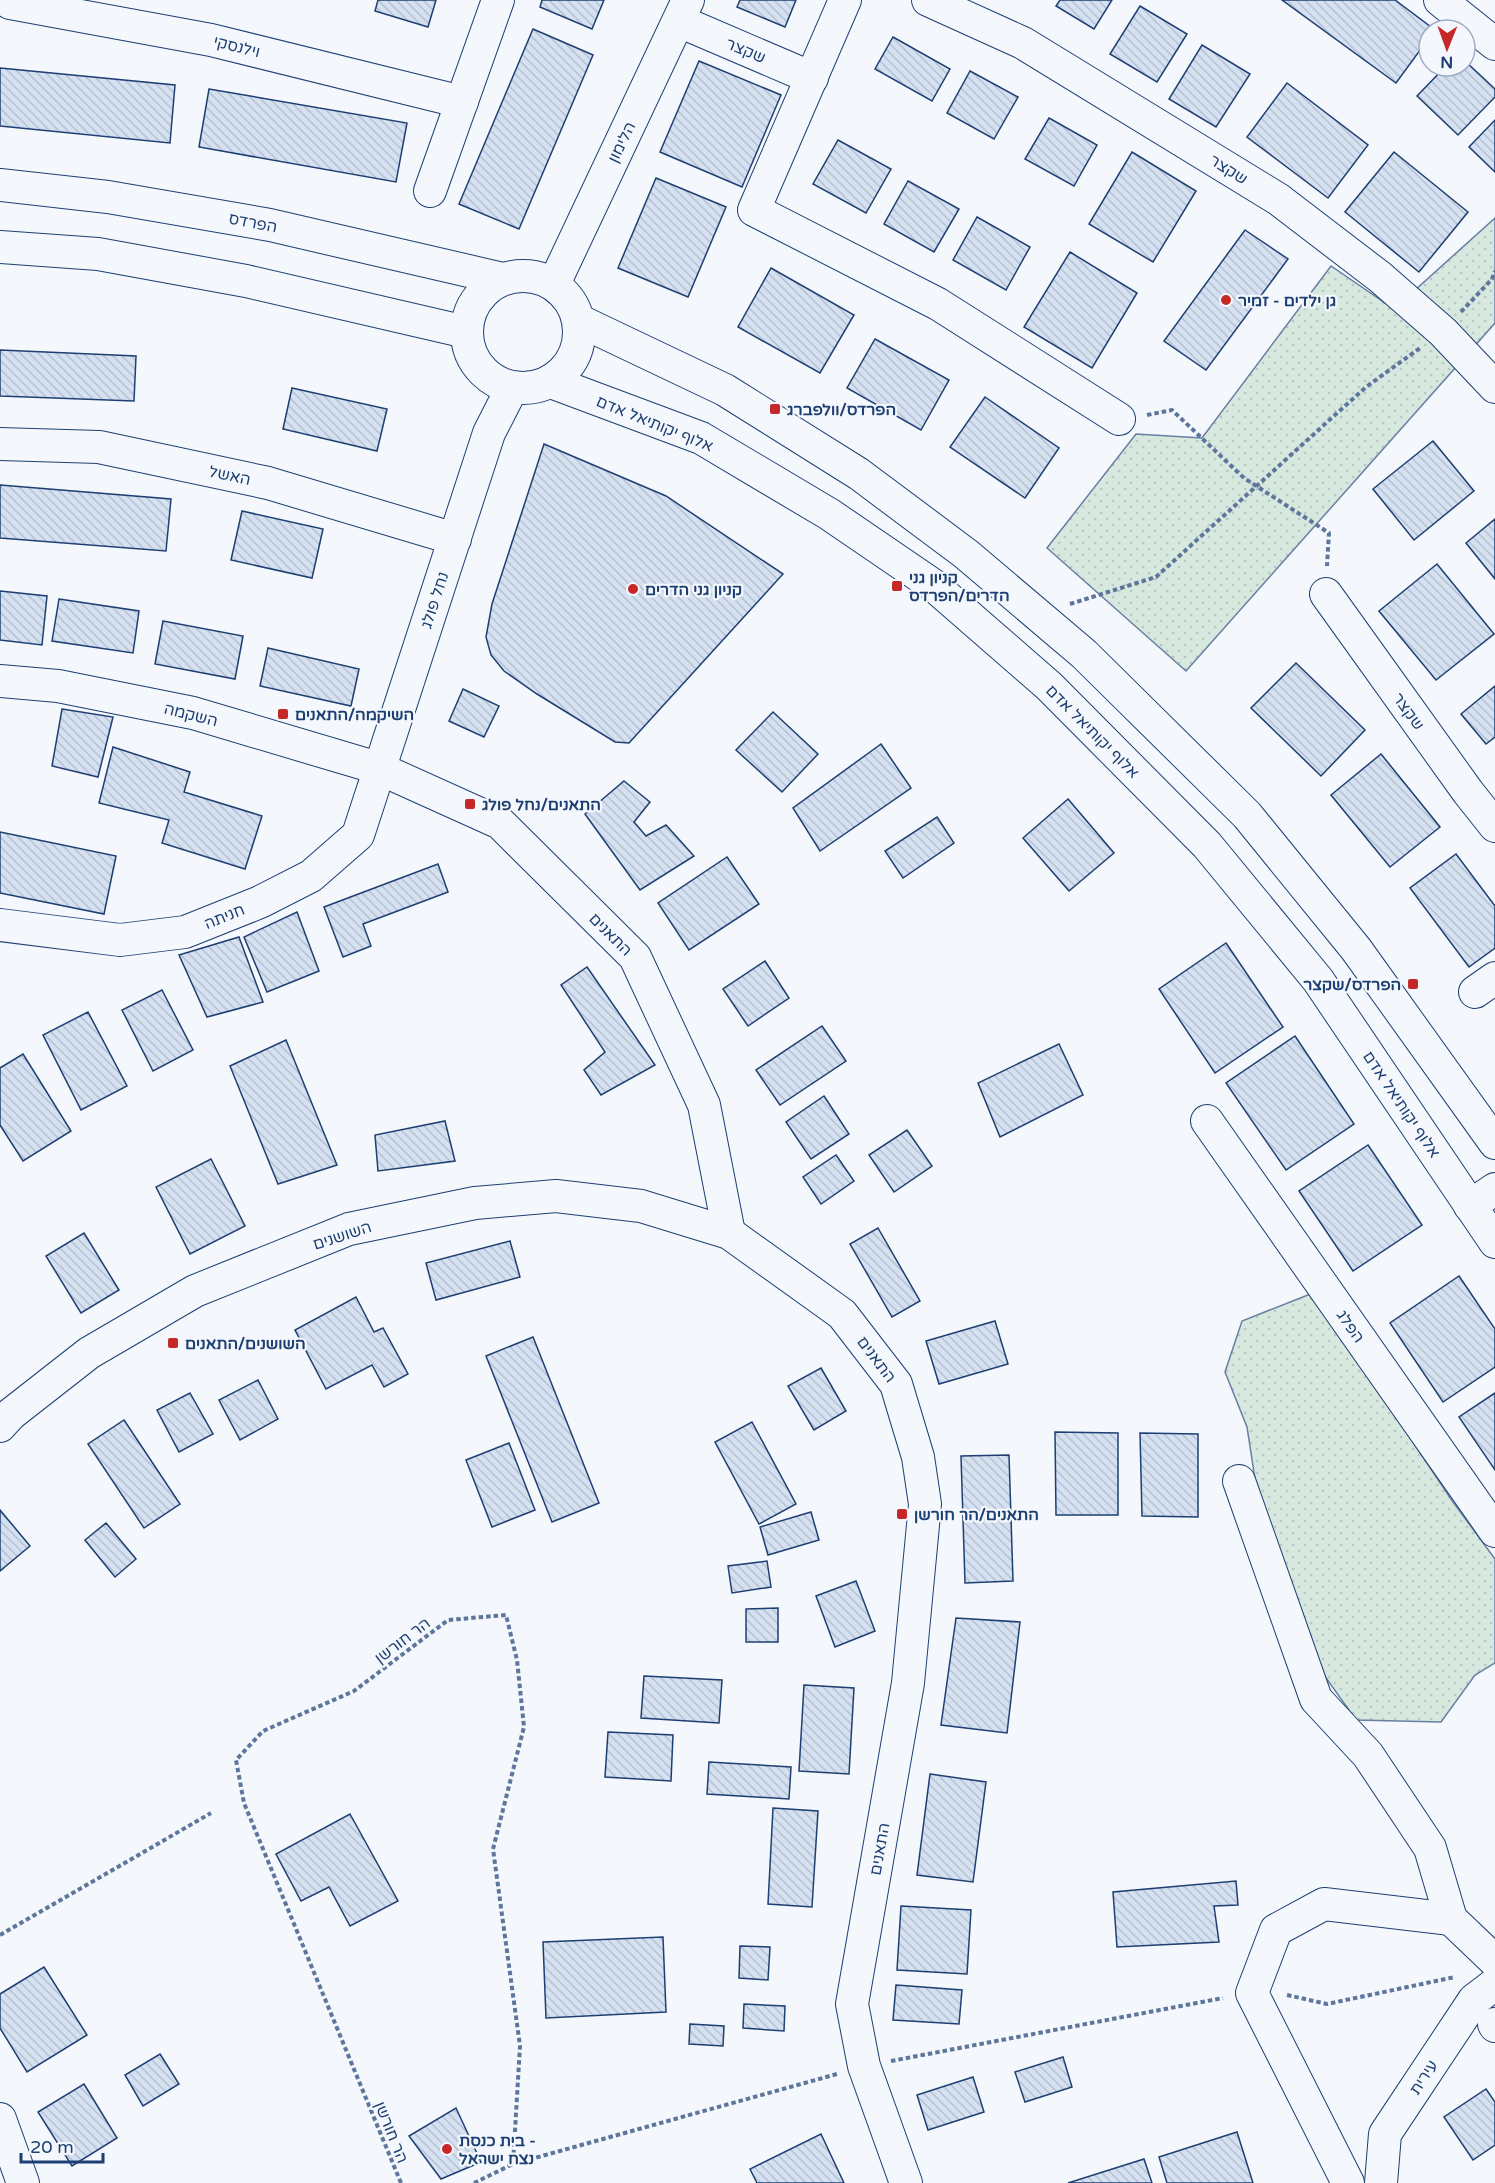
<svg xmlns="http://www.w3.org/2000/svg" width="1495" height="2183" font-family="'Varela Round',Heebo,sans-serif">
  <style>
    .park { fill: url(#park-dots); stroke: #687fa3; stroke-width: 1.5 }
    .building { fill: url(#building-back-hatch); stroke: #1d3f73; stroke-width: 1.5 }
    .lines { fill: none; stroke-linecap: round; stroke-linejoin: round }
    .minor-casing { stroke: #1d3f73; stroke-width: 34 }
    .path { stroke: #5e769c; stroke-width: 4; stroke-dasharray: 4.5 3; stroke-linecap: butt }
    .minor { stroke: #f4f7fb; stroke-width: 32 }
    .poi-dot { fill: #c62828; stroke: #f4f7fb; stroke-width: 2 }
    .labels { text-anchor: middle; stroke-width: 4.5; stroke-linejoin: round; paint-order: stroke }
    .street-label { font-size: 16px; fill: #1d3f73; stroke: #f4f7fb }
    .poi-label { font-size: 16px; font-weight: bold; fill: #1d3f73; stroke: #f4f7fb; text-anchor: start }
  </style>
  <defs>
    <pattern id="park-dots" width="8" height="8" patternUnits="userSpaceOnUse" patternTransform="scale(1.5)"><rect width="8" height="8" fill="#d7e8df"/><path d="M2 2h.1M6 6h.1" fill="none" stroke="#b8c8c3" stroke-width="1.8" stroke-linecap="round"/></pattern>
    <pattern id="building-back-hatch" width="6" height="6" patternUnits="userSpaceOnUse" patternTransform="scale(1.5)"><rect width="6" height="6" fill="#d5e0f0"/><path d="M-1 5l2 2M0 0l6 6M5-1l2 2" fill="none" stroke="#b6c1d1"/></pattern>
  </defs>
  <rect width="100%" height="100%" fill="#f4f7fb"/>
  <g class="park">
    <polygon points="1495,218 1495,323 1186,671 1047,548 1136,434 1202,438 1331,266 1394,309"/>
    <polygon points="1313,1293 1453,1502 1495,1559 1495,1663 1475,1675 1441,1722 1356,1720 1319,1668 1261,1518 1247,1427 1225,1372 1242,1321"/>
  </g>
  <g class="building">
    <polygon points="378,0 436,0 428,27 375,11"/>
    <polygon points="542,0 604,0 592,29 540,7"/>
    <polygon points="740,0 796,0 785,27 737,7"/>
    <polygon points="1060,0 1112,0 1094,29 1056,6"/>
    <polygon points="1282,0 1395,0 1435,30 1429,30 1429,38 1396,83"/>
    <polygon points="1140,6 1187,34 1157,82 1110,54"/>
    <polygon points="533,29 593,55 519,229 459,204"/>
    <polygon points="893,37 950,69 932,101 875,69"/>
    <polygon points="1202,45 1250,74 1216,127 1169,99"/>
    <polygon points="699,61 781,95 742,187 660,152"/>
    <polygon points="1465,61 1495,89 1495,97 1458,135 1417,96 1446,66 1465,66"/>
    <polygon points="0,68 175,85 170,143 0,126"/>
    <polygon points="970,71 1018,97 994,139 947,113"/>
    <polygon points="1287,83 1368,145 1328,198 1247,137"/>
    <polygon points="209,89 407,123 396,182 199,147"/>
    <polygon points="1049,118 1097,145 1074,186 1025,159"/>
    <polygon points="1495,120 1495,172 1469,147"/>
    <polygon points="838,140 891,169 866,213 813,184"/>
    <polygon points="1132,152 1196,191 1153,262 1089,224"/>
    <polygon points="1394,152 1468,212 1419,272 1345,212"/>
    <polygon points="656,178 726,207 688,297 618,268"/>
    <polygon points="908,181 959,209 934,252 884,224"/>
    <polygon points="977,217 1030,247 1006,290 953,260"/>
    <polygon points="1245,230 1288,259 1206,370 1164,341"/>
    <polygon points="1070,252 1137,293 1092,368 1024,327"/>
    <polygon points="771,268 854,315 820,373 738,327"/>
    <polygon points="875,339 949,380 921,430 847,388"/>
    <polygon points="0,350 136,356 134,401 0,396"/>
    <polygon points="292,388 387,409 377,451 283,429"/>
    <polygon points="985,397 1059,448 1025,498 950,447"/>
    <polygon points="1433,441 1474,491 1414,540 1373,489"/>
    <polygon points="544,444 666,496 783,574 629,743 615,742 537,694 504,671 491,655 486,637 492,604"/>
    <polygon points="0,485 171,499 166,551 0,538"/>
    <polygon points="242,511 323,529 312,578 231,560"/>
    <polygon points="1495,519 1495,579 1466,543"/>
    <polygon points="1437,564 1494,634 1436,680 1379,611"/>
    <polygon points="0,591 47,596 42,645 0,640"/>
    <polygon points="59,599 139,611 133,653 52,641"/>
    <polygon points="163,621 243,636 235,679 155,664"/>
    <polygon points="268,648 359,669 351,706 260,686"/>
    <polygon points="1296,663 1365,730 1321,776 1251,708"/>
    <polygon points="1495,686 1495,737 1486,744 1461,714"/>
    <polygon points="463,689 499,706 484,737 449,721"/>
    <polygon points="62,709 113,717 98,777 52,766"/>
    <polygon points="773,712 818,754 782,792 736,750"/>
    <polygon points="881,744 911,788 820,851 793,808"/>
    <polygon points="113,747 190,772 184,792 262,816 245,869 162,843 169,820 99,803"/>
    <polygon points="1381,754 1440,827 1390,867 1331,795"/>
    <polygon points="624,781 650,802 634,822 646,836 666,825 694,856 640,890 585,814"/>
    <polygon points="1068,799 1114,853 1069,891 1023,838"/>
    <polygon points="937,817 954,843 903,878 885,851"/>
    <polygon points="0,832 116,856 104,914 0,893"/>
    <polygon points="1456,854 1495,906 1495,948 1469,967 1410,888"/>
    <polygon points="727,857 759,904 689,950 658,903"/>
    <polygon points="438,864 448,892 363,924 371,946 343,957 324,907"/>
    <polygon points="297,912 319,971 267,992 244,937"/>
    <polygon points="239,937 263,1002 207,1017 179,955"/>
    <polygon points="1226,943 1283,1027 1215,1073 1159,989"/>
    <polygon points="765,961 789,998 748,1026 723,989"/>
    <polygon points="587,967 655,1065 601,1095 584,1070 605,1052 561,985"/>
    <polygon points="162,990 193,1050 153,1071 122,1010"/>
    <polygon points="88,1012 127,1086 81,1110 43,1035"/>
    <polygon points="822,1026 846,1061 780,1105 756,1070"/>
    <polygon points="1295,1036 1354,1124 1286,1170 1226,1083"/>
    <polygon points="286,1040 337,1165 278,1184 230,1066"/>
    <polygon points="1059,1044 1083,1095 1000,1137 978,1083"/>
    <polygon points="23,1054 71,1131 23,1161 0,1125 0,1068"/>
    <polygon points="824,1096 849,1134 811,1159 786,1122"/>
    <polygon points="445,1121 455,1161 378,1171 375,1135"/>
    <polygon points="907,1130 932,1166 894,1192 869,1155"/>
    <polygon points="1368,1145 1422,1225 1353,1271 1299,1191"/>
    <polygon points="836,1155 854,1181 821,1204 803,1177"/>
    <polygon points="211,1159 245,1226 190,1254 156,1187"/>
    <polygon points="878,1228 920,1301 892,1317 850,1244"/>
    <polygon points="84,1233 119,1290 81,1313 46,1256"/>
    <polygon points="510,1241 520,1277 436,1300 426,1263"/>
    <polygon points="1459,1276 1495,1329 1495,1367 1443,1402 1390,1323"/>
    <polygon points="356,1297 374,1332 383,1328 408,1374 384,1387 372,1365 326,1389 295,1330"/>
    <polygon points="995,1321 1008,1364 939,1384 926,1341"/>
    <polygon points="533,1337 599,1503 552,1522 486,1356"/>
    <polygon points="821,1368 846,1411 814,1430 788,1386"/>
    <polygon points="258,1380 278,1419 240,1440 219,1400"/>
    <polygon points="190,1393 213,1434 179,1452 157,1410"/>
    <polygon points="1495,1393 1495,1470 1459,1417"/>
    <polygon points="124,1420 180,1504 144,1528 88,1444"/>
    <polygon points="752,1422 796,1504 759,1524 715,1442"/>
    <polygon points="1055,1432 1118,1433 1118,1515 1056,1515"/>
    <polygon points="1140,1433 1198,1434 1198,1517 1142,1516"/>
    <polygon points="509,1443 535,1510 492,1527 466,1460"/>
    <polygon points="1009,1455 1013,1581 965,1583 961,1456"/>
    <polygon points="0,1510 30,1546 0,1571"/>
    <polygon points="811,1512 819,1540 768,1555 760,1527"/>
    <polygon points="106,1523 136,1559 115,1577 85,1540"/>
    <polygon points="767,1561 771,1587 732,1593 728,1566"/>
    <polygon points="856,1581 875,1631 835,1647 816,1596"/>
    <polygon points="778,1608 778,1642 746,1642 746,1609"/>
    <polygon points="956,1618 1020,1622 1007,1733 941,1725"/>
    <polygon points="644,1676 722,1680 719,1723 641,1718"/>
    <polygon points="804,1685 854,1688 849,1774 799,1771"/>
    <polygon points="608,1732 673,1735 671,1781 605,1777"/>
    <polygon points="709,1762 791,1767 789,1799 707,1794"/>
    <polygon points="930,1774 986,1782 973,1882 917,1875"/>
    <polygon points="773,1808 818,1811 812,1907 768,1904"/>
    <polygon points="350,1814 398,1901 350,1926 329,1887 301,1901 276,1854"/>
    <polygon points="1236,1881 1238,1905 1214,1906 1219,1942 1117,1947 1113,1892"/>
    <polygon points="901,1906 971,1910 967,1974 897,1970"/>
    <polygon points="663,1937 666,2012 546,2018 543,1942"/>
    <polygon points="740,1946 770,1947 768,1980 739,1978"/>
    <polygon points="44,1967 87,2035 27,2072 0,2028 0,1994"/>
    <polygon points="896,1985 962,1990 959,2024 893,2020"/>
    <polygon points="744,2004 785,2006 784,2031 743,2028"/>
    <polygon points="690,2024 724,2026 723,2046 689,2044"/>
    <polygon points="160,2054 179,2084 143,2106 125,2075"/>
    <polygon points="1063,2057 1072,2087 1025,2102 1015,2072"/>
    <polygon points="973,2077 984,2112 928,2130 917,2095"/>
    <polygon points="84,2084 117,2138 72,2166 38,2112"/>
    <polygon points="1486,2089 1495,2102 1495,2145 1473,2160 1444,2117"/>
    <polygon points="456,2108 481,2162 441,2179 409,2136"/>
    <polygon points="1237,2132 1253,2183 1167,2183 1159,2157"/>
    <polygon points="821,2134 844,2183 757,2183 750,2169"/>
    <polygon points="1144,2159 1152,2183 1068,2183"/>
  </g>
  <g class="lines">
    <g class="minor-casing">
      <g id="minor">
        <polyline points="845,0 754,210 938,304 1119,419"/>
        <polyline points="928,0 1023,43 1278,199 1380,277 1443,332 1495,387"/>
        <polyline points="1440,0 1495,44"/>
        <polyline points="10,3 211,40 462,102"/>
        <polyline points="679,21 812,78"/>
        <polyline points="0,185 108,197 270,225 503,279"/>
        <polyline points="430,191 498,0"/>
        <polyline points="0,247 98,254 246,281 466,332"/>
        <circle cx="523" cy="332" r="56"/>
        <polyline points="554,284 688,0"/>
        <polyline points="580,321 725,390 859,474 966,554 1084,654 1247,815 1356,949 1495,1143"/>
        <polyline points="551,382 701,438 829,514 933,585 1049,686 1207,845 1318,980 1495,1242"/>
        <polyline points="0,444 99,447 268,483 455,539"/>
        <polyline points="1326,594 1468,792 1495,826"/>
        <polyline points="0,681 58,686 193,713 378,768 500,823 635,957 704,1105 729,1233"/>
        <polyline points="0,925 120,940 185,932 260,902 311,876 358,835 489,433 512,388"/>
        <polyline points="1475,992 1495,978"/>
        <polyline points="1207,1121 1495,1531"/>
        <polyline points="1470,1206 1495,1189"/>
        <polyline points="0,1426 11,1414 89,1353 195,1291 349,1229 475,1203 556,1196 641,1206 729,1233 842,1314 896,1384 918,1457 925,1504 908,1683 852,2004 864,2066 906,2183"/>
        <polyline points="1239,1481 1316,1699 1368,1755 1430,1848 1451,1919 1495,1961"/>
        <polyline points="1494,2024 1495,2026"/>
        <polyline points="0,2119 23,2183"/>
        <polyline points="1348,2183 1252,1993 1276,1930 1324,1904 1451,1919"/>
        <polyline points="1381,2183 1385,2134 1474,2000 1495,1984"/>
      </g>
    </g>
    <g class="path">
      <polyline points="1461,312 1492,279 1495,271"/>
      <polyline points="1147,415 1172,410 1244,478 1329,533 1327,566"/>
      <polyline points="1070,604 1156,577 1366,387 1420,348"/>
      <polyline points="0,1935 211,1813"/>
      <polyline points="1287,1995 1327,2004 1455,1977"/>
      <polyline points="891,2061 1223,1998"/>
      <polyline points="401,2183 244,1803 236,1760 263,1731 354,1691 448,1620 506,1615 517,1660 524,1727 493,1849 520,2046 513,2164"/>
      <polyline points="474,2183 513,2164 837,2074"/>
    </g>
    <use href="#minor" class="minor"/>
  </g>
  <g class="poi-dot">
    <circle cx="1226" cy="300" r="6"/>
    <rect x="769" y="403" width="12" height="12" rx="3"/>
    <rect x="891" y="580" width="12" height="12" rx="3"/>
    <circle cx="633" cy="589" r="6"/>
    <rect x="277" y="708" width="12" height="12" rx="3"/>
    <rect x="464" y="798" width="12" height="12" rx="3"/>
    <rect x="1407" y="978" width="12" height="12" rx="3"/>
    <rect x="167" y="1337" width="12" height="12" rx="3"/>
    <rect x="896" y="1508" width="12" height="12" rx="3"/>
    <circle cx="447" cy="2149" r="6"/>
  </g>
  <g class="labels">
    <g class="street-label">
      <text transform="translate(237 46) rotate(14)" y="6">וילנסקי</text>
      <text transform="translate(746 50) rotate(23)" y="6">שקצר</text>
      <text transform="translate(621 142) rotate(-64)" y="6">הלימון</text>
      <text transform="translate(1229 169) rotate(32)" y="6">שקצר</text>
      <text transform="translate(253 222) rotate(11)" y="6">הפרדס</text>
      <text transform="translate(655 423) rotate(22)" y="6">אלוף יקותיאל אדם</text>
      <text transform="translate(230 475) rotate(12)" y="6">האשל</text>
      <text transform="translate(434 600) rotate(-72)" y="6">נחל פולג</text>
      <text transform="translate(1409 711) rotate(54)" y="6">שקצר</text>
      <text transform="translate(191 714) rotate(14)" y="6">השקמה</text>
      <text transform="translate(1093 731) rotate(45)" y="6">אלוף יקותיאל אדם</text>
      <text transform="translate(224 916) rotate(-22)" y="6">חניתה</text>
      <text transform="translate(611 934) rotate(45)" y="6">התאנים</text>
      <text transform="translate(1402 1104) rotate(56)" y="6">אלוף יקותיאל אדם</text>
      <text transform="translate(342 1235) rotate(-18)" y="6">השושנים</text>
      <text transform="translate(1351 1326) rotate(55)" y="6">הפלג</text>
      <text transform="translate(877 1359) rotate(53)" y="6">התאנים</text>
      <text transform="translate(402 1640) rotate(-37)" y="6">הר חורשן</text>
      <text transform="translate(879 1849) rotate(-80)" y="6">התאנים</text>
      <text transform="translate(1423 2077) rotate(-57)" y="6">עירית</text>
      <text transform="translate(392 2132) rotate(68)" y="6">הר חורשן</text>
    </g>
    <g class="poi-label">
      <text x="1238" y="306">גן ילדים - זמיר</text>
      <text x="787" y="415">הפרדס/וולפברג</text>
      <text x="909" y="583">קניון גני<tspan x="909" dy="18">הדרים/הפרדס</tspan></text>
      <text x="645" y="595">קניון גני הדרים</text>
      <text x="295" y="720">השיקמה/התאנים</text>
      <text x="482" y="810">התאנים/נחל פולג</text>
      <text x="1401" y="990" text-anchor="end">הפרדס/שקצר</text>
      <text x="185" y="1349">השושנים/התאנים</text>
      <text x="914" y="1520">התאנים/הר חורשן</text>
      <text x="459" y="2146">בית כנסת -<tspan x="459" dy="18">נצח ישראל</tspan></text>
    </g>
  </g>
  <g transform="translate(1447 48) rotate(181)"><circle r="28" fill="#f4f7fb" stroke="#9eadc5" stroke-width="1.5"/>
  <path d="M0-4.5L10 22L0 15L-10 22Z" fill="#c62828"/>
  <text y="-9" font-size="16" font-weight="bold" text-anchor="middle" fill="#1d3f73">N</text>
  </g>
  <path d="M21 2153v9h82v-9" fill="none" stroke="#1d3f73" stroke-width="3"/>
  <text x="30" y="2153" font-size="18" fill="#1d3f73" stroke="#f4f7fb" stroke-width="4.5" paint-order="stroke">20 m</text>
</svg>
